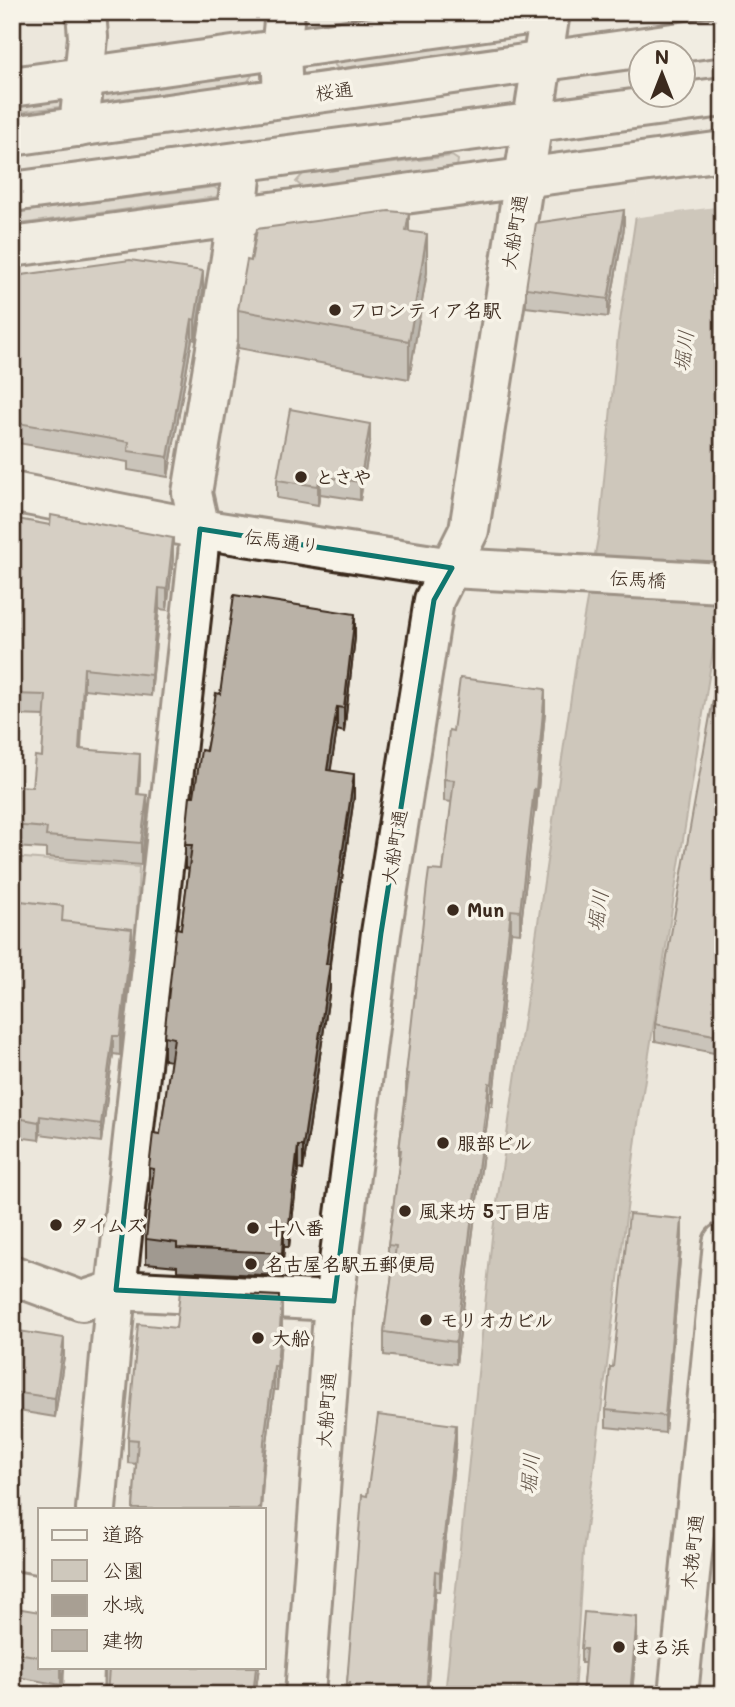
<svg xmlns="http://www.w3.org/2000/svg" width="735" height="1707" font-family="Mali,'Klee One',sans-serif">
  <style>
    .green { fill: #cec8bc; stroke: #84796d; stroke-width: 2 }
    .water { fill: #a89f93; stroke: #7c7064; stroke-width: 2 }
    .pier { fill: #ece7dc }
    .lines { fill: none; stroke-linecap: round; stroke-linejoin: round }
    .minor-casing { stroke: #3b2a1e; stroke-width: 44 }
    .tertiary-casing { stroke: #3b2a1e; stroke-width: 44 }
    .primary-casing { stroke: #3b2a1e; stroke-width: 44 }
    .minor { stroke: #f7f3e8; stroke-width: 38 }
    .tertiary { stroke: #f7f3e8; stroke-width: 38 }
    .primary { stroke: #f7f3e8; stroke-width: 38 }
    .wall { fill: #a09990; stroke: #3b2a1e; stroke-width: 2 }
    .shaded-wall { fill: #827d75; stroke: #3b2a1e; stroke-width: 2 }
    .building { fill: #bab2a7; stroke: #3b2a1e; stroke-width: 2 }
    .marked { fill: none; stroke: #0f766e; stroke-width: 5; stroke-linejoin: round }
    .poi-dot { fill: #3b2a1e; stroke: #f7f3e8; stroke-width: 2.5 }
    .labels { text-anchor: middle; stroke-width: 7; stroke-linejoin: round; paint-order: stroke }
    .street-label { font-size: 19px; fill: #3b2a1e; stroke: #f7f3e8 }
    .poi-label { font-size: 19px; font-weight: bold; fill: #3b2a1e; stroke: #f7f3e8; text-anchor: start }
    .water-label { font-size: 21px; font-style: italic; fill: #615347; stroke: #f7f3e8 }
  </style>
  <rect width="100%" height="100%" fill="#ece7dc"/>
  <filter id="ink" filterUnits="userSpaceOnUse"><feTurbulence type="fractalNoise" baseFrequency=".0143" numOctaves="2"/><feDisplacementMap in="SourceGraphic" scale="14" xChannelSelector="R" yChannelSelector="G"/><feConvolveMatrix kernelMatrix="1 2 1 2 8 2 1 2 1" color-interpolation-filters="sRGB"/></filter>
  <g filter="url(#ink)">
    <g class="green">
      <polygon points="462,40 469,47 463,54 338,69 333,63 338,56"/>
      <polygon points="244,69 252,75 247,83 12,113 12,100"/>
      <polygon points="452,156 458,160 457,167 302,187 296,182 303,174"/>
      <polygon points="214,187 220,191 216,197 12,225 12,213"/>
      <polygon points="12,857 139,867 135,945 12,928"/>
    </g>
    <polygon class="water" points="723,12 723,588 638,1123 583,1552 574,1695 445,1695 492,1237 577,656 599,532 618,335 654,95 682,94"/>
    <polygon class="pier" points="663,12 723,12 723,206 632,218 651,94 682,94 682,52 657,52"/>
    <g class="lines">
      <g class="minor-casing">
        <g id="minor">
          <polyline points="283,98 281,50 285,12"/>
          <polyline points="79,127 88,37 86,12"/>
          <polyline points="12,492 200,529 452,568 723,583"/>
          <polyline points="12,1275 82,1301 116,1290 334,1301"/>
          <polyline points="96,1509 116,1290 198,555 200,529 192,493 233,246 243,161"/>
          <polyline points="12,1591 40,1596"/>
          <polyline points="83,1695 84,1667"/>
          <polyline points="305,1695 334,1301 381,933 434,600 469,530 550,12"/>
        </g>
      </g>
      <g class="tertiary-casing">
        <polyline id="tertiary" points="678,1695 723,1243"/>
      </g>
      <g class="primary-casing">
        <g id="primary">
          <polyline points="12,87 549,12"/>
          <polyline points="12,136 723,36"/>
          <polyline points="12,192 723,97"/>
          <polyline points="12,247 723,151"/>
        </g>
      </g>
      <use href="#minor" class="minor"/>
      <use href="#tertiary" class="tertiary"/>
      <use href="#primary" class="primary"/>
    </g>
    <g class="wall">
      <polygon points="12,12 44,12 12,16"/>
      <polygon points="624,228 608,317 526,307 526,288"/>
      <polygon points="409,231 427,272 409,379 238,348 238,310 251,261"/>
      <polygon points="12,280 203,291 195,340 192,339 168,477 128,470 128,462 12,442"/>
      <polygon points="370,442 360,500 320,494 318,505 277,498 277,480"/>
      <polygon points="12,518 173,559 167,610 159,609 151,696 84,689 81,749 140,776 138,794 147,816 141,865 46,857 46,849 12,847 12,786 32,787 42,757 45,716 12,715"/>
      <polygon points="355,637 344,732 337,730 330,770 354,797 330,964 330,988 303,1170 298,1169 289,1247 284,1247 282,1276 177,1271 177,1266 146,1263 146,1239 151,1192 149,1192 149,1168 160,1134 171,1061 164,1060 164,1036 181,929 189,869 185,868 185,845 194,796 220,694"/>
      <polygon points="723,690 714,1053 655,1041 655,1024"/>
      <polygon points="545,711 536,812 534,812 520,933 511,932 492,1106 489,1106 456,1364 384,1355 384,1332 393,1268 388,1268 388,1245 399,1166 399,1150 406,1093 406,1074 443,871 452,802 444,801 444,779 453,731"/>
      <polygon points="12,900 63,921 132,947 120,1055 113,1054 101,1142 40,1134 39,1140 17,1137 12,1166"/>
      <polygon points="682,1236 665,1433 606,1427 606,1410 613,1367"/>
      <polygon points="282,1325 277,1390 274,1390 264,1465 261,1509 133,1509 136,1464 128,1463 128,1439 176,1328"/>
      <polygon points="12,1330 64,1356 55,1417 12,1410"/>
      <polygon points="456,1445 440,1591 435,1591 427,1695 347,1695 347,1683 367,1496"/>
      <polygon points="40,1612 40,1667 64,1667 61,1685 12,1676 12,1630"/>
      <polygon points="637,1631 632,1695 582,1695 585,1663 581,1663 581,1649"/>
      <polygon points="105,1667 259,1667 255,1695 105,1692"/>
    </g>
    <g class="shaded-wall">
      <polygon points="624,210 624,228 608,317 608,299"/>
      <polygon points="409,213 409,251 406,231"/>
      <polygon points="427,234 427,272 409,379 409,341"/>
      <polygon points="203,271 203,291 195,340 195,320"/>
      <polygon points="192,319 192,339 168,477 168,457"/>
      <polygon points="370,424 370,442 360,500 360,482"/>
      <polygon points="320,476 320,494 318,505 318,486"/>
      <polygon points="173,538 173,559 167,610 167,589"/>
      <polygon points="159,588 159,609 151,696 151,675"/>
      <polygon points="355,614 355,637 344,732 344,708"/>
      <polygon points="84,668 84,689 79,770 79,749"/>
      <polygon points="545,689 545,711 536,812 536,790"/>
      <polygon points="337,707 337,730 327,793 327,770"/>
      <polygon points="140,754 140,776 137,815 137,794"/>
      <polygon points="354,774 354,797 326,988 326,964"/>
      <polygon points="534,789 534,812 520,933 520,911"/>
      <polygon points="147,795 147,816 141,865 141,843"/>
      <polygon points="511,910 511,932 492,1106 492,1084"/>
      <polygon points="132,929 132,947 120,1055 120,1036"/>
      <polygon points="330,964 330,988 303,1170 303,1146"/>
      <polygon points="723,985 723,1003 714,1053 714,1035"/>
      <polygon points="113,1036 113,1054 101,1142 101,1124"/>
      <polygon points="489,1083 489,1106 456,1364 456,1342"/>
      <polygon points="40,1116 40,1134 39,1140 39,1122"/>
      <polygon points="17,1118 17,1137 12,1166 12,1148"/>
      <polygon points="298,1146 298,1169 289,1247 289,1224"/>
      <polygon points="682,1219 682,1236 665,1433 665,1416"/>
      <polygon points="284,1223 284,1247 282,1276 282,1253"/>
      <polygon points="282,1301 282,1325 277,1390 277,1366"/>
      <polygon points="64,1338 64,1356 55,1417 55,1398"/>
      <polygon points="274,1366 274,1390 264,1465 261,1509 260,1509 264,1441"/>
      <polygon points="456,1425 456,1445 440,1591 440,1572"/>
      <polygon points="435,1571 435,1591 427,1695 426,1695"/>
      <polygon points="637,1617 637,1631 632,1695 630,1695"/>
      <polygon points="61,1667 64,1667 61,1685"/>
      <polygon points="256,1667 259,1667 255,1695 253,1695"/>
    </g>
    <g class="building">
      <polygon points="624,210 608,299 526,288 536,223"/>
      <polygon points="389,211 409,213 406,231 427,234 409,341 238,310 247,260 251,261 257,229"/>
      <polygon points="130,260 203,271 195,320 192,319 168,457 128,451 129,442 12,422 12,280 14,279 15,276"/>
      <polygon points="290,409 370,424 360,482 320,476 318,486 277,480"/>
      <polygon points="51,515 173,538 167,589 159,588 151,675 84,668 79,749 140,754 137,794 147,795 141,843 46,836 47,828 12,825 12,786 32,787 35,756 42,757 46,695 12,694 12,518 50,525"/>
      <polygon points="234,595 355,614 344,708 337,707 327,770 354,774 326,964 330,964 303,1146 298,1146 289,1224 284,1223 282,1253 177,1248 177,1243 146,1239 154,1169 149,1168 153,1133 160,1134 174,1038 164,1036 176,928 181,929 192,845 185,845 190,796 194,796 201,750 206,751 216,693 220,694"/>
      <polygon points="460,678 545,689 536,790 534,789 520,911 511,910 492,1084 489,1083 456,1342 384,1332 396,1246 388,1245 401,1150 399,1150 409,1074 406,1074 427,885 429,870 443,871 454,780 444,779 449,730 453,731"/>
      <polygon points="715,688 723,690 723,985 714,1035 655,1024"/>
      <polygon points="12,900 63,906 62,921 132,929 120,1036 113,1036 101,1124 40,1116 39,1122 17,1118 12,1148"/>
      <polygon points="629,1214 682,1219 665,1416 606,1410 610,1367 613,1367"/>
      <polygon points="180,1291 279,1296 279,1301 282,1301 277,1366 274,1366 264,1441 260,1509 133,1509 138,1440 128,1439 138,1324 176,1328"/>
      <polygon points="12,1330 64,1338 55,1398 12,1392"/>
      <polygon points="378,1415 456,1425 440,1572 435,1571 426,1695 349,1695 350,1683 347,1683 362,1495 367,1496"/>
      <polygon points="16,1608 40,1612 40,1657 12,1652 12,1630"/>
      <polygon points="584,1612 637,1617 630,1695 582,1695 586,1649 581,1649"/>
      <polygon points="105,1667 256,1667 253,1695 107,1695 109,1669 105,1668"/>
    </g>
  </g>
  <path d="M0 0H735V1707H0ZM 200,529 L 452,568 L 434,600 L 381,933 L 334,1301 L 116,1290 Z" fill="#ece7dc" fill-opacity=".55" fill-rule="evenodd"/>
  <path class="marked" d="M 200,529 L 452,568 L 434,600 L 381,933 L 334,1301 L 116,1290 Z"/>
  <g class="poi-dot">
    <circle cx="335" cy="310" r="7"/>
    <circle cx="301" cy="477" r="7"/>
    <circle cx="453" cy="910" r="7"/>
    <circle cx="443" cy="1143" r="7"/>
    <circle cx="405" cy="1211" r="7"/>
    <circle cx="56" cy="1225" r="7"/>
    <circle cx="253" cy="1228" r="7"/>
    <circle cx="251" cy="1264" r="7"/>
    <circle cx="426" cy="1320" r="7"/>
    <circle cx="258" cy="1338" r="7"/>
    <circle cx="619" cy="1647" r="7"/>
  </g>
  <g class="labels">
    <g class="street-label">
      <text transform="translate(334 91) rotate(-8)" y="7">桜通</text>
      <text transform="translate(514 232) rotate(-81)" y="7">大船町通</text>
      <text transform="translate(282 541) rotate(8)" y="7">伝馬通り</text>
      <text transform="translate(638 579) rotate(3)" y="7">伝馬橋</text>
      <text transform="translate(394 847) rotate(-81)" y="7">大船町通</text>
      <text transform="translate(326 1410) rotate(-86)" y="7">大船町通</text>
      <text transform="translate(692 1552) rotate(-84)" y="7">木挽町通</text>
    </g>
    <g class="poi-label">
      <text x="349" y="317">フロンティア名駅</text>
      <text x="315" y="484">とさや</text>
      <text x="467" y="917">Mun</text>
      <text x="457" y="1150">服部ビル</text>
      <text x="419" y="1218">風来坊 5丁目店</text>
      <text x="70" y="1232">タイムズ</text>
      <text x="267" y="1235">十八番</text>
      <text x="265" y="1271">名古屋名駅五郵便局</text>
      <text x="440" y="1327">モリオカビル</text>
      <text x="272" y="1345">大船</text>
      <text x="633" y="1654">まる浜</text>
    </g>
    <g class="water-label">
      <text transform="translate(684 351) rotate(-83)" y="7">堀川</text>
      <text transform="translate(598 911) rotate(-81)" y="7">堀川</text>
      <text transform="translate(530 1474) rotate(-85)" y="7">堀川</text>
    </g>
  </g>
  <rect width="735" height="1707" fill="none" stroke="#f7f3e8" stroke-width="42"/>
  <rect x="21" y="21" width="693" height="1665" fill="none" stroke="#3b2a1e" stroke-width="2.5" filter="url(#ink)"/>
  <rect x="38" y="1508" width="228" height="161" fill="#f7f3e8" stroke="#aca397" stroke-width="2"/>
  <rect x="52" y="1530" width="35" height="10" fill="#f7f3e8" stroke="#aca397" stroke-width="2"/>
  <text x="102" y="1542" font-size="21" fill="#3b2a1e">道路</text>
  <rect x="52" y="1560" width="35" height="21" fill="#cec8bc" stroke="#aca397" stroke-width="2"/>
  <text x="102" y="1578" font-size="21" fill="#3b2a1e">公園</text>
  <rect x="52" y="1595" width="35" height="21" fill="#a89f93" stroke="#aca397" stroke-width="2"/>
  <text x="102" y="1612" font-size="21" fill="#3b2a1e">水域</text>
  <rect x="52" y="1630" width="35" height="21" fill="#bab2a7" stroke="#aca397" stroke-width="2"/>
  <text x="102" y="1648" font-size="21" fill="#3b2a1e">建物</text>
  <g transform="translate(662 74)"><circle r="33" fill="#f7f3e8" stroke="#aca397" stroke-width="2"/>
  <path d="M0-5L12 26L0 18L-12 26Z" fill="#3b2a1e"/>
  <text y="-10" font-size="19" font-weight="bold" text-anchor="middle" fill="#3b2a1e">N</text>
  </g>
</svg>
